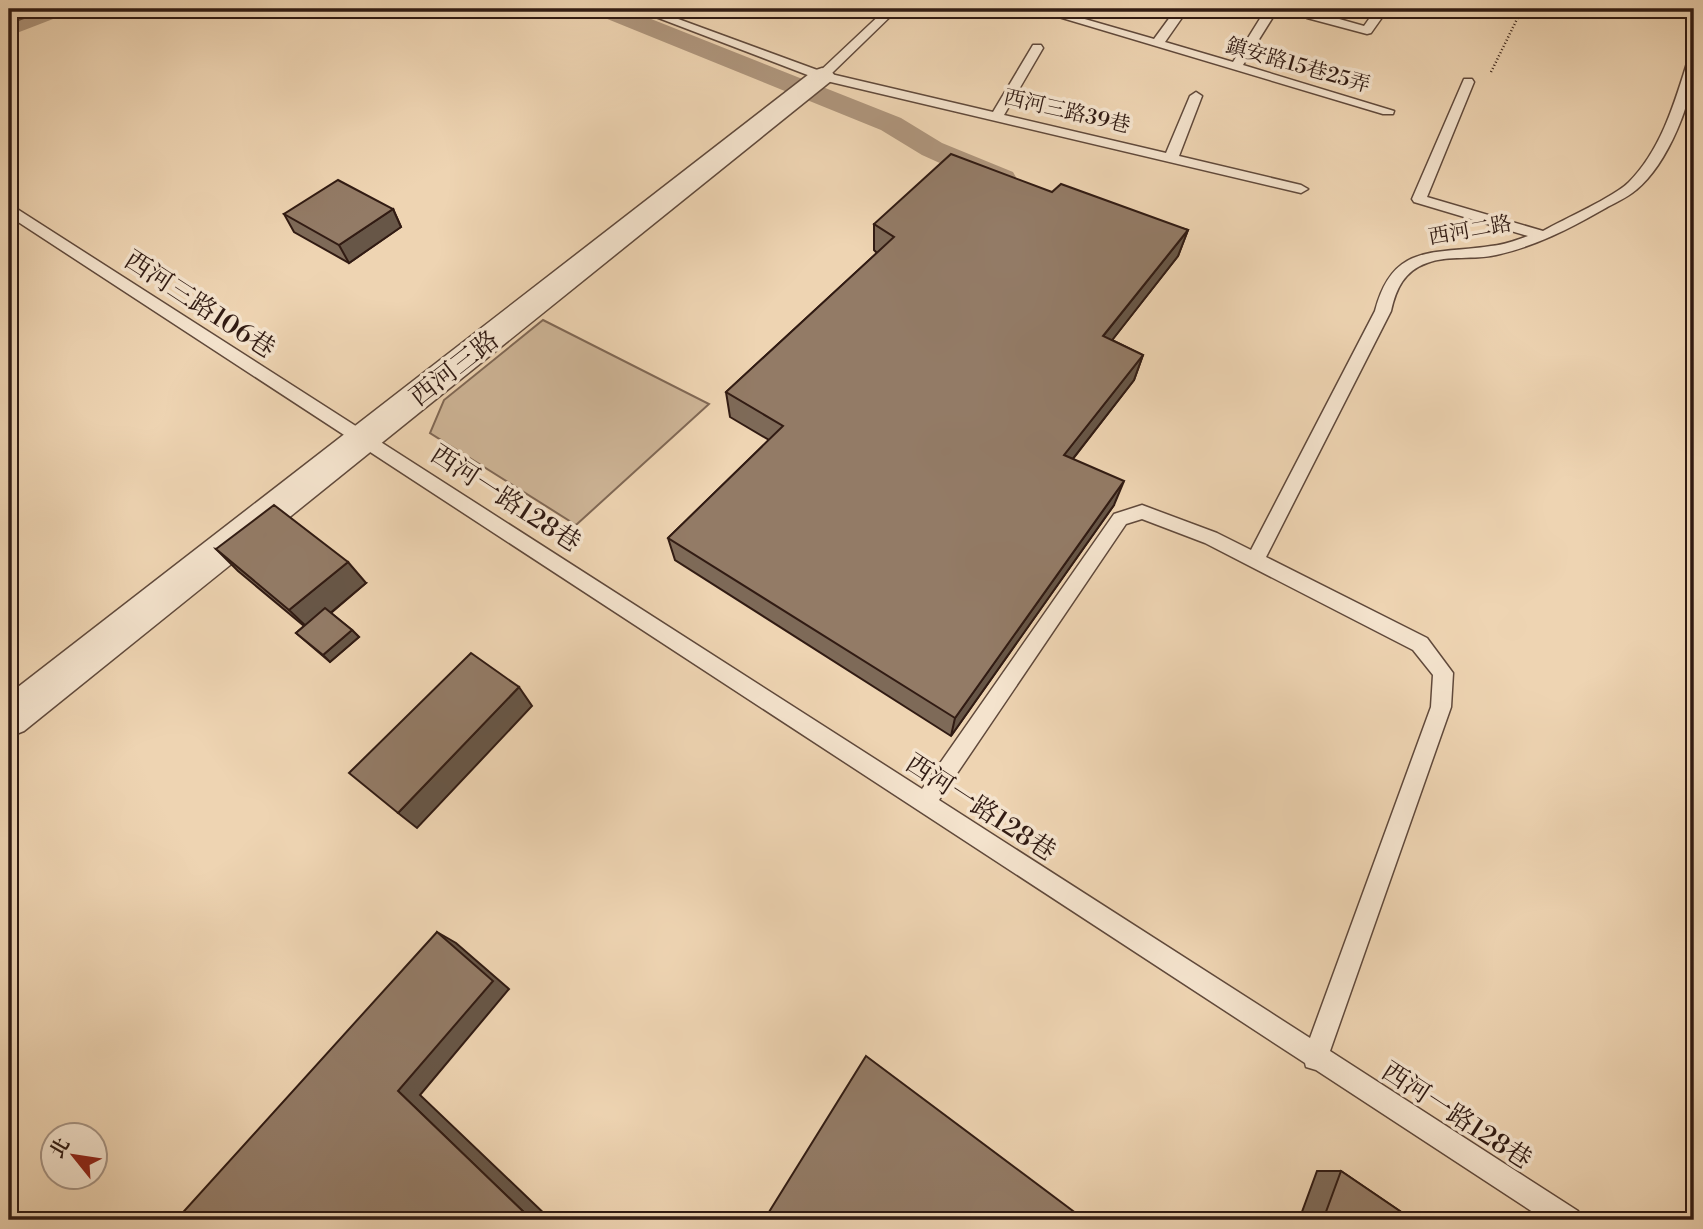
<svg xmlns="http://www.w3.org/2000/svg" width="1703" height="1229" font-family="'Libre Bodoni','Noto Serif TC',serif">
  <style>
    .green { fill: #ceb597; stroke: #806855; stroke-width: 2 }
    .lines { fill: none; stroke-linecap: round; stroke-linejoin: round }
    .canal { fill: #ae957c; fill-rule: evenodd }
    .service-casing { stroke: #60493b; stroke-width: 3 }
    .minor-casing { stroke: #60493b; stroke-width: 3 }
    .path { stroke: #311b13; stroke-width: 2.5; stroke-dasharray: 1 2.5; stroke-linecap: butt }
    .service { fill: #f4e3cd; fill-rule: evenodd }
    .minor { fill: #f4e3cd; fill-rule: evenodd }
    .wall { fill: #7e6a58; stroke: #311b13; stroke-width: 2 }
    .shaded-wall { fill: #675647; stroke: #311b13; stroke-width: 2 }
    .building { fill: #937b66; stroke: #311b13; stroke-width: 2 }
    .labels { text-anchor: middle; stroke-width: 7; stroke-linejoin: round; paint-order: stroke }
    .far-street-label { font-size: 21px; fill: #311b13; stroke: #f4e3cd }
    .street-label { font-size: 26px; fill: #311b13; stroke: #f4e3cd }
  </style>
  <rect width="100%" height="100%" fill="#eed4b2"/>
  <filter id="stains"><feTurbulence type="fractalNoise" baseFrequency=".00286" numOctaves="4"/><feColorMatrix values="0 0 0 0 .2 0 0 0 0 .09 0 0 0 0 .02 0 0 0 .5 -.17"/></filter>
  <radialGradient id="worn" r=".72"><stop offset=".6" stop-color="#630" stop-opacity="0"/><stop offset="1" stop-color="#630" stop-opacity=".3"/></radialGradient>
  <polygon class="green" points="543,320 709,404 576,525 430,433 444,400"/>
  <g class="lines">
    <g class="canal">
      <polygon points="35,9 70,9 66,14 9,36 9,19"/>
      <polygon points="591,9 626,9 901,118 942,143 1013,172 1017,179 1013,186 1002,188 991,186 922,155 881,130 595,14"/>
    </g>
    <g class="service-casing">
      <g id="service">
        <polygon points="30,9 46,9 9,23 9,16"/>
        <polygon points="635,9 651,9 820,71 886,9 898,9 831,74 993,112 1033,45 1041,45 1043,48 1004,115 1166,153 1190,96 1196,92 1202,96 1179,156 1301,185 1308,189 1301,193 818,79"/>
        <polygon points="1032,9 1050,9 1154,39 1176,9 1188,9 1165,42 1233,62 1266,9 1278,9 1243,65 1394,111 1393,114 1383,114"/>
        <polygon points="1309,9 1321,9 1318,13 1364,26 1376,9 1388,9 1371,33 1367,34 1307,18 1305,15"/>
        <path d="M 1694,56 C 1696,96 1668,164 1636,190 C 1627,198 1614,203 1604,209 C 1569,229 1536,246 1496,255 C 1475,260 1448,255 1427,263 C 1404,271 1396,289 1391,311 L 1266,557 L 1427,638 L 1453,673 L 1451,707 L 1330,1051 L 1578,1211 L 1582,1220 L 1545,1220 L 1316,1070 L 1306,1067 L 1305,1063 L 9,216 L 9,206 L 14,207 L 922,789 L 1114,514 L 1142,505 L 1217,533 L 1251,550 L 1375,311 C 1393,242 1434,255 1491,246 C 1504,245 1516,240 1528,236 L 1414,202 L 1412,199 L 1464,79 L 1472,79 L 1474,82 L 1427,197 L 1543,231 C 1564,219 1614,197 1629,182 C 1661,150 1675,102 1688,60 ZM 1142,519 L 1205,543 L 1413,650 L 1433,675 L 1431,707 L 1310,1038 L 939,800 L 1126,524 Z"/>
      </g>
    </g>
    <g class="minor-casing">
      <polygon id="minor" points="822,68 831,71 835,76 831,81 24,731 9,737 9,694 813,71"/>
    </g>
    <polyline class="path" points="1491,72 1522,9"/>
    <use href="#service" class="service"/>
    <use href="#minor" class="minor"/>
  </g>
  <g class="wall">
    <polygon points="1052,192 1188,230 1178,256 1112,340 1143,355 1134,380 1073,459 1114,505 951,736 675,560 668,538 769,440 730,417 726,392 877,253 874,250 874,224"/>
    <polygon points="393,209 401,227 349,263 294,232 284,214"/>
    <polygon points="216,549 366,583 331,613 352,630 359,637 330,662 296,633 304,626 238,571"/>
    <polygon points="1317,1171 1341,1171 1413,1220 1299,1220"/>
  </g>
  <g class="shaded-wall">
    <polygon points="393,209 401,227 349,263 339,245"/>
    <polygon points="1188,230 1178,256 1095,362 1103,336"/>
    <polygon points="1143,355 1134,380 1057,479 1064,455"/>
    <polygon points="1124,481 1114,505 951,736 955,718"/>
    <polygon points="348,562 366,583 310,630 289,610"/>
    <polygon points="352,630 359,637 330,662 323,655"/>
    <polygon points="519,687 532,706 417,828 398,813"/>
    <polygon points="437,932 456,943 509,989 420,1095 551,1220 532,1220 398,1091"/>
  </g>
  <g class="building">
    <polygon points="951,154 1052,192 1061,184 1188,230 1103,336 1143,355 1064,455 1124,481 955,718 668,538 783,426 726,392 894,237 874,224"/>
    <polygon points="338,180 393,209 339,245 284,214"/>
    <polygon points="274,505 348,562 289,610 216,549"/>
    <polygon points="325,608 352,630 323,655 296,633"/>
    <polygon points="471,653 519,687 398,813 349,773"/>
    <polygon points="437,932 493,981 398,1091 532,1220 176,1220"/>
    <polygon points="866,1056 1085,1220 764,1220"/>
    <polygon points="1341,1171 1413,1220 1323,1220"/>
  </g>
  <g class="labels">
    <g class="far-street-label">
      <text transform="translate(1298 65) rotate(16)" y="7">鎮安路15巷25弄</text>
      <text transform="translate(1067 111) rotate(13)" y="7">西河三路39巷</text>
      <text transform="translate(1470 230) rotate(-10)" y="7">西河二路</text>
    </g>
    <g class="street-label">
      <text transform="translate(200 304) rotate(33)" y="9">西河三路106巷</text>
      <text transform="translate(454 368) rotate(-38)" y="9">西河三路</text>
      <text transform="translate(506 498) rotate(33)" y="9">西河一路128巷</text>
      <text transform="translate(981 807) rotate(33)" y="9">西河一路128巷</text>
      <text transform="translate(1457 1115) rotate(33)" y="9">西河一路128巷</text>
    </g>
  </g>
  <rect width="1703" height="1229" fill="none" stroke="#eed4b2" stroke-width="35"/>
  <rect x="10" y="10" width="1682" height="1208" fill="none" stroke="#311b13" stroke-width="3.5"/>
  <rect x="18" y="18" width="1668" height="1194" fill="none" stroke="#311b13" stroke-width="2"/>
  <g transform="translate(74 1156) rotate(300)"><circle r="33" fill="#f4e3cd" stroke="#a69383" stroke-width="2"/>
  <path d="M0-5L12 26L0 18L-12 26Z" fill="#8f2418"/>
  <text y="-10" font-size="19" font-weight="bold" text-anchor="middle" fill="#311b13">北</text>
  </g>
  <rect width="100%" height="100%" filter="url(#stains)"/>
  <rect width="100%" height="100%" fill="url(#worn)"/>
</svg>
